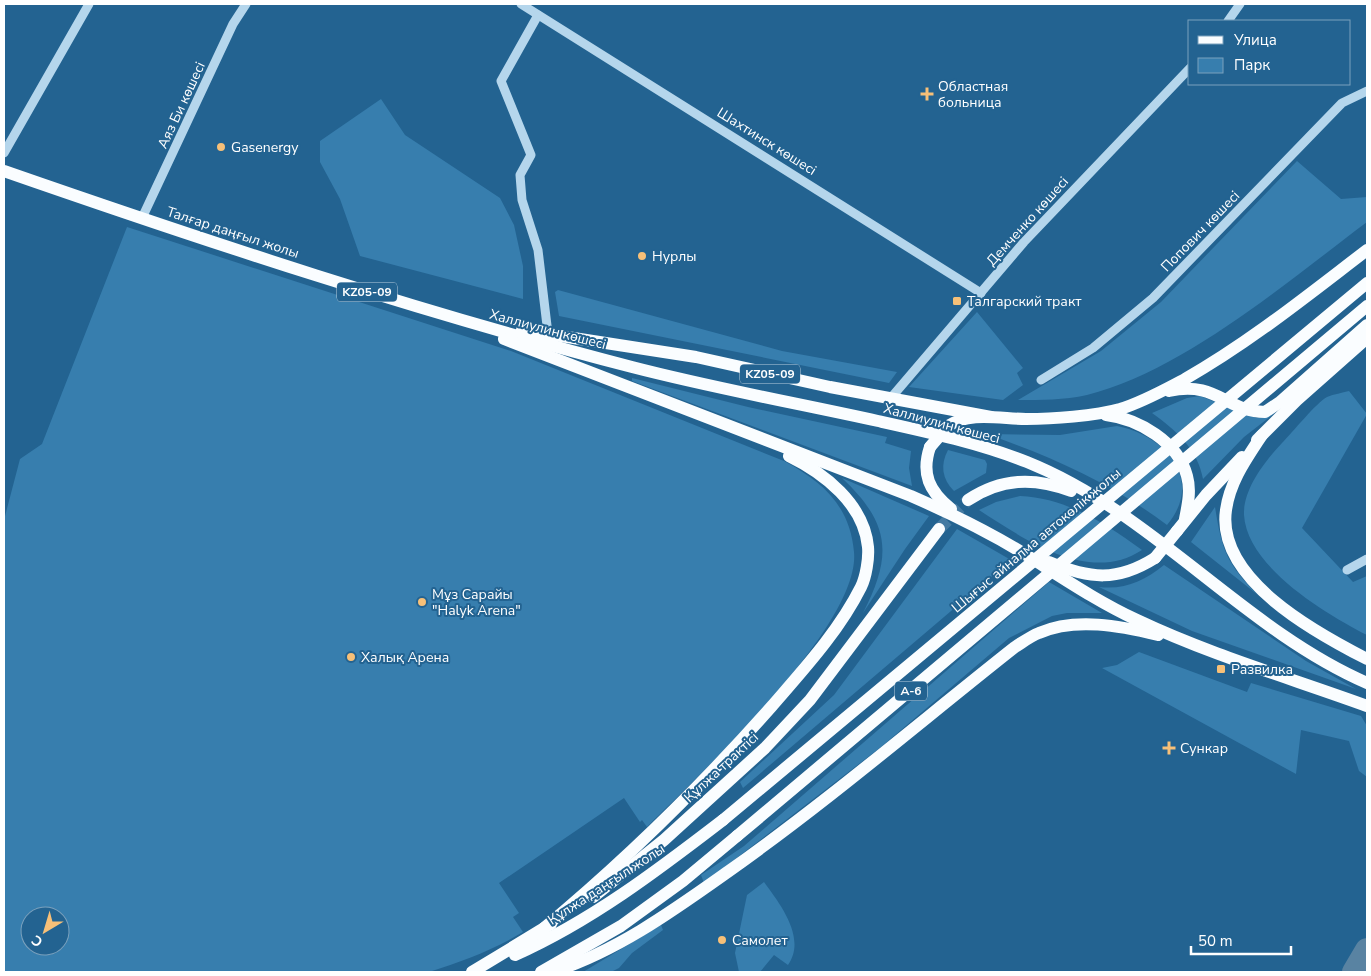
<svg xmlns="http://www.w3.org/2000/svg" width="1371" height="976" font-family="'Nunito Sans',sans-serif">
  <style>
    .green { fill: #377eae; fill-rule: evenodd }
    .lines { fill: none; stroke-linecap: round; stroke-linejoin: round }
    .river { stroke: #5983a2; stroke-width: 24 }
    .major-tunnel { stroke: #447aa2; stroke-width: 12; stroke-dasharray: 12 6; stroke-linecap: butt }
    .minor { stroke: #b5d6ec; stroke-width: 9 }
    .major { stroke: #fafdff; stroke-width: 12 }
    .major-bridge { stroke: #fafdff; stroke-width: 12 }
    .poi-dot { fill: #f7c078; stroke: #236391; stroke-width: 2 }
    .labels { text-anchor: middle; stroke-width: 4; stroke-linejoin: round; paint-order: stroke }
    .shield { fill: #236391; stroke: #bdd0de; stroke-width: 1 }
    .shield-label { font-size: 12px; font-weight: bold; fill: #fff }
    .poi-label { font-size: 14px; fill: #fff; stroke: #236391; text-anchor: start }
    .street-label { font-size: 14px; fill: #fff; stroke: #236391 }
  </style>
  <rect width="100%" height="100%" fill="#236391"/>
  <g class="green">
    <polygon points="381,99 405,135 500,198 514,225 523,266 523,299 360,256 340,199 320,162 320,141"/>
    <path d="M 1297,161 L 1341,199 L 1367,197 L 1367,222 C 1287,282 1183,371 1087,395 C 1064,400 1041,400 1018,400 L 1101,351 L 1161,302 Z"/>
    <path d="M 127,227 L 511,351 L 784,461 C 823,482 850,506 854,552 C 861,625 698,776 647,827 L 642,820 L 640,822 L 624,798 L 499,883 L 519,913 L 513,917 L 523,932 C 493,950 463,961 429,972 L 4,972 L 4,520 L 20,459 L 42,444 ZM 30,916 L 60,916 L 60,946 L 30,946 Z"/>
    <polygon points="558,290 782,351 897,372 889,383 559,316 555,292"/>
    <polygon points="977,312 1023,368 1017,373 1023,385 1003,400 909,387"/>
    <polygon points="632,378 748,407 887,437 885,443 911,451 909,468 912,486 632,381"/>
    <path d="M 1349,391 L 1367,414 L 1302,528 L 1353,582 L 1367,576 L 1367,635 C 1326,614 1247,567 1244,515 C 1243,489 1265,461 1282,443 C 1292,433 1317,402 1327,397 C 1334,394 1342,393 1349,391 Z"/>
    <path d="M 1200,396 L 1256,418 L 1266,417 L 1276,412 L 1244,437 L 1203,479 C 1198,450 1176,430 1152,413 L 1187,398 Z"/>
    <path d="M 1117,426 C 1165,435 1205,480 1167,525 C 1111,483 1051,456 986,434 L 1060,435 Z"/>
    <path d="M 948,450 L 985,460 L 987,464 L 986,473 L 954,491 C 942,479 940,465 948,450 Z"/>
    <path d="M 842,478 L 929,516 L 905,549 L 863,613 C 893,555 890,523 842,478 Z"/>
    <path d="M 1020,496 C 1066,498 1105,523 1142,550 C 1089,585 1024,539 979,510 L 996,502 Z"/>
    <path d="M 1215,507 C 1222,551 1227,564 1258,595 L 1191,542 Z"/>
    <polygon points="957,529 1011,560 743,788 740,782 834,695"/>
    <path d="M 1164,565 L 1306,661 L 1356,689 L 1192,631 L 1099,587 C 1125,590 1144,581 1164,565 Z"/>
    <polygon points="1049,582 1102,613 1067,613 1052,616 1009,638 881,747 704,883 701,875 744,846"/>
    <polygon points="1139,652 1247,692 1251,683 1361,716 1367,726 1367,777 1359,771 1349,741 1301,730 1296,774 1102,668 1117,665"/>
    <path d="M 764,882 C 780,904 807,938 788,965 L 774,955 L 760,972 L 739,972 L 735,953 L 747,895 Z"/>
    <polygon points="661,925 663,930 632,953 619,968 611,972 583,972"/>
  </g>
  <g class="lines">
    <polyline class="river" points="1354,972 1367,950"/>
    <polyline class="major-tunnel" points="939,529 968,500"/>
    <g class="minor">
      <polyline points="521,4 981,293"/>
      <polyline points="538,15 501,81 531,155 520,175 522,200 538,250 548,334"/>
      <polyline points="1228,21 1240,4"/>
      <polyline points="4,153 89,4"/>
      <polyline points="142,218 233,24 246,4"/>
      <polyline points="1041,380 1093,348 1153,298 1342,103 1367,91"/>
      <polyline points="890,399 1024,242 1190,68"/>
      <polyline points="1347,570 1367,559"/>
    </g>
    <g class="major">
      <path d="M 4,171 C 211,243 420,312 632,367 C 713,388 796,403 878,421 C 928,432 979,443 1027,462 C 1154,513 1243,629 1367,683"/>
      <polyline points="522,330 696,357 830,387 991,417"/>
      <path d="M 504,339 L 911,496 C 950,513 987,531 1023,553 C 1060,576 1096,601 1137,620 C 1211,655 1290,678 1367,706"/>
      <path d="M 1169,391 C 1216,380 1227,412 1265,412 L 1280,402 L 1367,325"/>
      <path d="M 1106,415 C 1139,419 1178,442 1187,476 C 1191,490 1188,504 1185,519"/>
      <path d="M 948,426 C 969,411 1002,419 1026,419 C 1052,419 1095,416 1120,409 C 1143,402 1164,390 1185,379 C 1250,342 1308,295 1367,250"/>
      <path d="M 1262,435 C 1247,458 1230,481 1226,510 C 1216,579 1316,633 1367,659"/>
      <polyline points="1257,440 1297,400 1367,338"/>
      <path d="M 930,447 C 921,474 929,491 951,509"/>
      <path d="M 968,500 C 1001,478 1034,477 1071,491"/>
      <polyline points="1177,531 1206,495 1242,457"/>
      <path d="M 1049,562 C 1090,579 1117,582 1155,558"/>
      <polyline points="593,897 664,840 765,748 810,700 939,529"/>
      <path d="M 544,928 C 626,860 702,785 772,706 C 804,669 839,631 861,587 C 866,577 869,558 868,547 C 864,504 824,473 789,456"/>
      <path d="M 515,955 C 591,921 658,870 723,820"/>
      <polyline points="472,972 551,924"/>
      <polyline points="541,972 621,926 683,881 737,836"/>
      <path d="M 552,972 C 616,952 674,910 729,871 C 828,801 920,722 1015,647 C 1023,642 1031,636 1039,633 C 1075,617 1121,626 1158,635"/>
    </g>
    <g class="major-bridge">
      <polyline points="930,447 948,426"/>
      <polyline points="1155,558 1177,531"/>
      <polyline points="723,820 1367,283"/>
      <polyline points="737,836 1367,306"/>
    </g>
  </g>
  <g class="poi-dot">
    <path d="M924.5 86.5h5v5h5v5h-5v5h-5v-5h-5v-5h5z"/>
    <circle cx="221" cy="147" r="5"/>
    <circle cx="642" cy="256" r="5"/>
    <rect x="952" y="296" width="10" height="10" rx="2.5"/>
    <circle cx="422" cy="602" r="5"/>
    <circle cx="351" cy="657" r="5"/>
    <rect x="1216" y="664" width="10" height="10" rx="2.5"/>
    <path d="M1166.5 740.5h5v5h5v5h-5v5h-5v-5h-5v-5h5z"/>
    <circle cx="722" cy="940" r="5"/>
  </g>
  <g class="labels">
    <g class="shield">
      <rect x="337" y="282.5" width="60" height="19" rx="4"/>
      <rect x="740" y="364.5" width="60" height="19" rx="4"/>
      <rect x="895" y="681.5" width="32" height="19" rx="4"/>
    </g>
    <g class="shield-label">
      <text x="367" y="296">KZ05-09</text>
      <text x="770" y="378">KZ05-09</text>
      <text x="911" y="695">A-6</text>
    </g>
    <g class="poi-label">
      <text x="938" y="91">Областная<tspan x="938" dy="16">больница</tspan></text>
      <text x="231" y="152">Gasenergy</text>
      <text x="652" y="261">Нурлы</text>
      <text x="967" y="306">Талгарский тракт</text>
      <text x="432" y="599">Мұз Сарайы<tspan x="432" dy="16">"Halyk Arena"</tspan></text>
      <text x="361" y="662">Халық Арена</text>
      <text x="1231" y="674">Развилка</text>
      <text x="1180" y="753">Сункар</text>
      <text x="732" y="945">Самолет</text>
    </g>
    <g class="street-label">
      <text transform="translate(181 105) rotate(-65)" y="5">Аяз Би көшесі</text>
      <text transform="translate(767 141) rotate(32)" y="5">Шахтинск көшесі</text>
      <text transform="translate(1027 221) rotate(-48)" y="5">Демченко көшесі</text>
      <text transform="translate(1200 231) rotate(-46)" y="5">Попович көшесі</text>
      <text transform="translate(233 232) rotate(18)" y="5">Талғар даңғыл жолы</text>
      <text transform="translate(548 329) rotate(15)" y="5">Халлиулин көшесі</text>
      <text transform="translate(942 423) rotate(15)" y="5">Халлиулин көшесі</text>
      <text transform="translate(1036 540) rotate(-40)" y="5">Шығыс айналма автокөлік жолы</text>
      <text transform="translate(721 767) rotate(-43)" y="5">Құлжа трактісі</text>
      <text transform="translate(606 884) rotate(-33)" y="5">Құлжа даңғыл жолы</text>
    </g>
  </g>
  <rect width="1371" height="976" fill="none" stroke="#ffffff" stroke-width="10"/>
  <rect x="1188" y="20" width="162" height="65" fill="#236391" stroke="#7ba1bd"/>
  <rect x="1198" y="36" width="25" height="8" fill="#fafdff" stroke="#7ba1bd"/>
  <text x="1234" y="45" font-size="15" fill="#ffffff">Улица</text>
  <rect x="1198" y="58" width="25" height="15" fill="#377eae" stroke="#7ba1bd"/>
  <text x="1234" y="70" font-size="15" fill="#ffffff">Парк</text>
  <g transform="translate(45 931) rotate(218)"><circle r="24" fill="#236391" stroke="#7ba1bd"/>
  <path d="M0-4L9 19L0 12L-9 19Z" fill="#f7c078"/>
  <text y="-8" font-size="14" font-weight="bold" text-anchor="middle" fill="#ffffff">С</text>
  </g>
  <path d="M1191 946v8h100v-8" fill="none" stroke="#ffffff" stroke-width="2.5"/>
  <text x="1198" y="946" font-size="15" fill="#ffffff" stroke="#236391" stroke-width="4" paint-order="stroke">50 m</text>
</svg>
